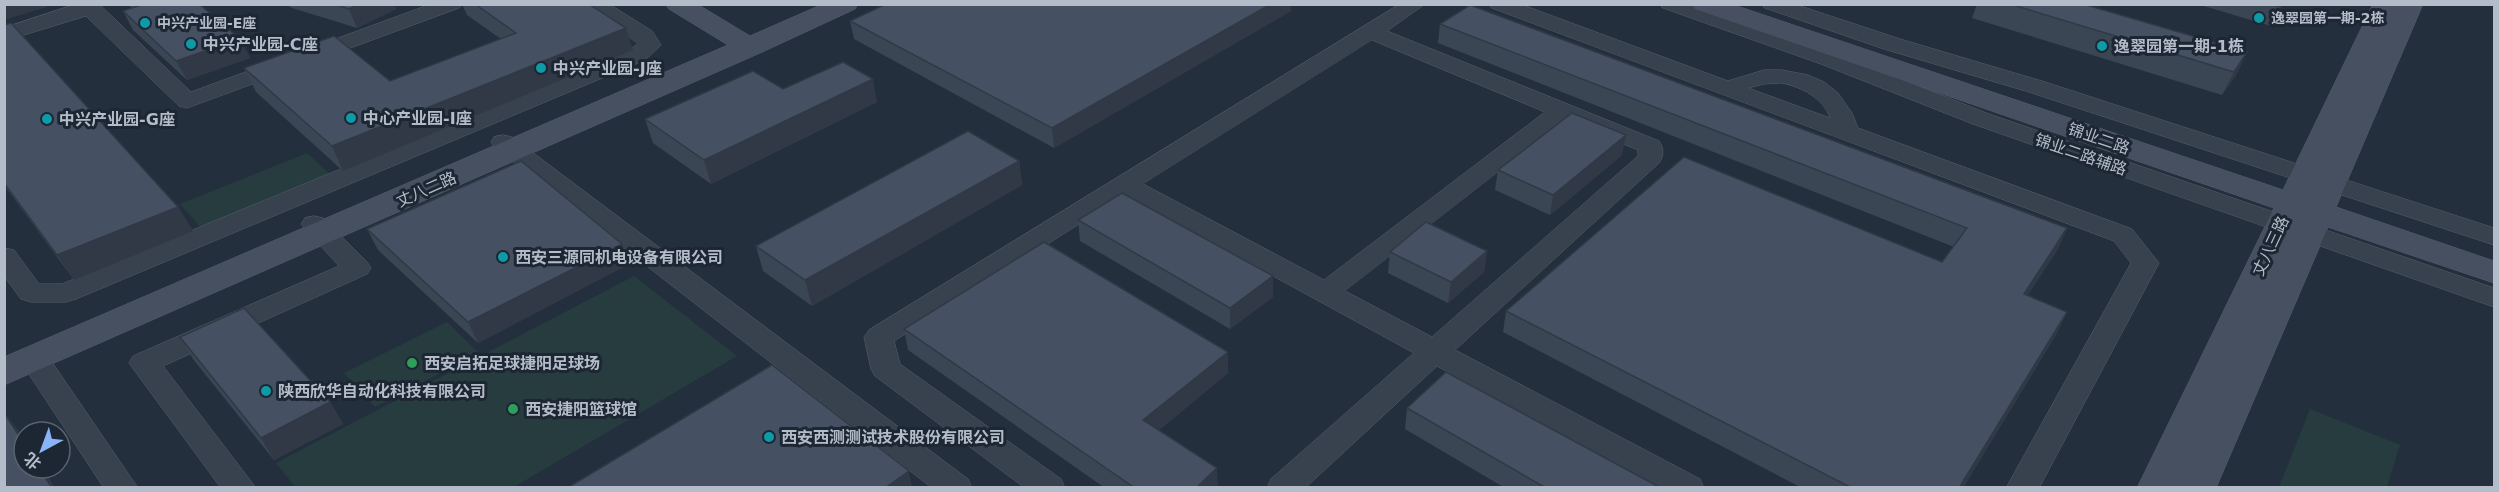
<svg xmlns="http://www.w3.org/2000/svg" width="2499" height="492" font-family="'DejaVu Sans','Noto Sans SC',sans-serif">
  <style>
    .green { fill: #263c3f }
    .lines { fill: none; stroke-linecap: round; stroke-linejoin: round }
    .street-casing { stroke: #565f6c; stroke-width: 1 }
    .secondary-casing { stroke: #565f6c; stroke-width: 1 }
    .street { fill: #38414e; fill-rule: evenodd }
    .secondary { fill: #465061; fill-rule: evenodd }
    .wall { fill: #3b4654 }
    .shaded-wall { fill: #303945 }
    .building { fill: #455162; stroke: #303945; stroke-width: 1.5 }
    .culture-dot { fill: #0f9aa8; stroke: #1d2633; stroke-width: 2 }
    .leisure-dot { fill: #2e9e5b; stroke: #1d2633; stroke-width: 2 }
    .labels { text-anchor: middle; stroke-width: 6; stroke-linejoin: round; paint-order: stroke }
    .far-poi-label { font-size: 14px; font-weight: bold; fill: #b4bcc9; stroke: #1d2633; text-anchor: start }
    .poi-label { font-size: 16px; font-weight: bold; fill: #b4bcc9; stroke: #1d2633; text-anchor: start }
    .street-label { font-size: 16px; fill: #b4bcc9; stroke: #1d2633 }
  </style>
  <rect width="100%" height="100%" fill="#242f3e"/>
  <g class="green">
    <polygon points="307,153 331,175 202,229 180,204"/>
    <polygon points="634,276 737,356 514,487 295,487 276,463"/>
    <polygon points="447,322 479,353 375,407 344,373"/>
    <polygon points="2310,409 2400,445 2387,487 2279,487"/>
  </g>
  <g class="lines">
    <g class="street-casing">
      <g id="street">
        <polygon points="76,4 99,4 191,92 431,4 462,4 459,8 187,108 179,106 86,16 4,41 4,28"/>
        <polygon points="584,4 609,4 652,31 661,45 645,60 76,299 66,302 31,302 21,299 4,276 4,248 14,250 39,284 62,284 629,50 638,44"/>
        <path d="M 1400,4 L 1425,4 L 1387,31 L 1659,141 C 1664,148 1664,156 1659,163 L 1455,350 L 1700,479 L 1704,488 L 1659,488 L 1437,366 L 1305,488 L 1267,488 L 1271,479 L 1414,353 L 1125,195 L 894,341 L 900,364 L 1061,479 L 1065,488 L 1025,488 L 875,376 L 871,369 L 864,337 L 869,330 ZM 1372,40 L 1545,112 L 1324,280 L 1143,184 ZM 1565,120 L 1638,150 L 1638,156 L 1432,337 L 1345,291 Z"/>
        <path d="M 1489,4 L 1520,4 L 1728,81 L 1764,70 L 1782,70 L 1808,75 L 1824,82 L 1838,93 L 1852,113 L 1858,128 L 2132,229 L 2159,263 L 2039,488 L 2006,488 L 2131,263 L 2114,241 L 1492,8 ZM 1782,83 C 1802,87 1823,98 1830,118 L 1748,88 L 1764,84 Z"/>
        <polygon points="1660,4 1692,4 1837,54 1989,114 2494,288 2494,307 1973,124 1821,64 1663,8"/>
        <polygon points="1762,4 1794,4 1900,39 2045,82 2494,228 2494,245 2029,92 1884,49 1765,8"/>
        <polygon points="503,135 512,137 968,479 972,488 932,488 494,147 491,142 494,137"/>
        <polygon points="314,216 323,218 367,262 371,268 367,274 163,366 256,488 221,488 129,363 133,356 339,266 301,224 305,218"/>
        <polygon points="34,349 45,352 138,488 104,488 19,359 23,352"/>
      </g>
    </g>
    <g class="secondary-casing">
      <g id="secondary">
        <polygon points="666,4 697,4 750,36 823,4 858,4 855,9 760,53 4,385 4,357 728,45 669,9"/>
        <polygon points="1692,4 1731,4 2283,190 2373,4 2423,4 2336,207 2494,261 2494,283 2328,227 2216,488 2137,488 2274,208 1695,9"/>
      </g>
    </g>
    <use href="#street" class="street"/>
    <use href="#secondary" class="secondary"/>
  </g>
  <g class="wall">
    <polygon points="285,4 394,4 396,9 357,28 292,8"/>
    <polygon points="462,4 589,4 633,50 343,171 256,92 244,68 390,81 501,39 467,15"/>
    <polygon points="1977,4 2083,4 2247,52 2236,75 2222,95 1972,18"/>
    <polygon points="2197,4 2283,4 2271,26"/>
    <polygon points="202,7 240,39 250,58 187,80 133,30 123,11 130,9"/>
    <polygon points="1291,11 1054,148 854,39 850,21"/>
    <polygon points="1440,24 2067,228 2058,249 2027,296 2067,312 2057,333 1963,488 1802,488 1503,332 1506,311 1942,262 1954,247 1438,43"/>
    <polygon points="4,25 178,207 193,231 74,280 4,185"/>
    <polygon points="783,89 877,102 711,184 653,143 645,119"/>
    <polygon points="1622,155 1550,215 1495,190 1498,170"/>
    <polygon points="1019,161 1022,185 812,306 763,271 756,246"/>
    <polygon points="1078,220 1273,297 1230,329 1080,241"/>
    <polygon points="367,229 622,244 629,264 478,343 378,250"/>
    <polygon points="1487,251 1484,272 1448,303 1388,273 1390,252"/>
    <polygon points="904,329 1228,352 1228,373 1159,430 1218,488 1105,488 908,350"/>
    <polygon points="180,337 330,402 343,424 274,460 193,359"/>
    <polygon points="1407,408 1661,488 1505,488 1405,429"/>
  </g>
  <g class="shaded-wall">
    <polygon points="4,4 46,4 47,7 4,20"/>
    <polygon points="359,4 394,4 396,9 357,28 349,9"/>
    <polygon points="1271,4 1291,4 1291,11 1054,148 1052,128"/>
    <polygon points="2282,4 2283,4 2271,26 2280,7"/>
    <polygon points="626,28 633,50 343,171 332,146"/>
    <polygon points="240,39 250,58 187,80 176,61"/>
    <polygon points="2247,52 2236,75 2222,95 2234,72"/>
    <polygon points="873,79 877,102 711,184 704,160"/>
    <polygon points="1626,135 1622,155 1550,215 1553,195"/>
    <polygon points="1019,161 1022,185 812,306 805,280"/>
    <polygon points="178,207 193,231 74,280 57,255"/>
    <polygon points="2067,228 2058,249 2014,315 2024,294"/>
    <polygon points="622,244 629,264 478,343 468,322"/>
    <polygon points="1487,251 1484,272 1448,303 1451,282"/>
    <polygon points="1273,276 1273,297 1230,329 1230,308"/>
    <polygon points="2067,312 2057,333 1963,488 1959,488"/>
    <polygon points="1228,352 1228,373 1145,441 1143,420"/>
    <polygon points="330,402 343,424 274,460 261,438"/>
    <polygon points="5,413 24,438 24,443"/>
    <polygon points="39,468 43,468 55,488 52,488"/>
    <polygon points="1217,468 1218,488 1196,488"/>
    <polygon points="909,471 912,488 885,488"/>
  </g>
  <g class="building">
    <polygon points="132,4 144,4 130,9"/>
    <polygon points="144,4 199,4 240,39 176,61 123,11"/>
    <polygon points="333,4 359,4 349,9"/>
    <polygon points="475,4 589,4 626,28 332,146 244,68 334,36 390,81 516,33"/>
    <polygon points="886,4 1271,4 1052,128 850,21"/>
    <polygon points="2010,4 2083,4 2247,52 2234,72"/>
    <polygon points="2270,4 2282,4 2280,7"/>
    <polygon points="1470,5 2067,228 2024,294 2067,312 1959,488 1852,488 1506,311 1684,157 1942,262 1967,228 1440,24"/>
    <polygon points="11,23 178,207 57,255 4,183 4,25"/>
    <polygon points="843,62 873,79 704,160 645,119 753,71 783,89"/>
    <polygon points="1572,113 1626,135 1553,195 1498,170"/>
    <polygon points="968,131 1019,161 805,280 756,246"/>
    <polygon points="521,161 622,244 468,322 367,229"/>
    <polygon points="1122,193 1273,276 1230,308 1078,220"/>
    <polygon points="1426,222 1487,251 1451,282 1390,252"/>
    <polygon points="1044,242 1228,352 1143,420 1217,468 1196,488 1135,488 904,329"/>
    <polygon points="244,308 330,402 261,438 180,337"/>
    <polygon points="772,365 909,471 885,488 567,488"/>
    <polygon points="1446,372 1661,488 1546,488 1407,408"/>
    <polygon points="4,413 24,443 24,468 39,468 52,488 4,488"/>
  </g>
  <g class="culture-dot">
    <circle cx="2259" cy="18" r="6"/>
    <circle cx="145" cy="23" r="6"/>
    <circle cx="191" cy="44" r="6"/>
    <circle cx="2102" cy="46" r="6"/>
    <circle cx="541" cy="68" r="6"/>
    <circle cx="351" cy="118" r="6"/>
    <circle cx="47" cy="119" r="6"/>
    <circle cx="503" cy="257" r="6"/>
    <circle cx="266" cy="391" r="6"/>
    <circle cx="769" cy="437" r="6"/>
  </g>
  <g class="leisure-dot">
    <circle cx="412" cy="363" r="6"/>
    <circle cx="513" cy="409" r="6"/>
  </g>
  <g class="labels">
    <g class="far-poi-label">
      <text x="2271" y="23">逸翠园第一期-2栋</text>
      <text x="157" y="28">中兴产业园-E座</text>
    </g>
    <g class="poi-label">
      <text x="203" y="50">中兴产业园-C座</text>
      <text x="2114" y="52">逸翠园第一期-1栋</text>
      <text x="553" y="74">中兴产业园-J座</text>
      <text x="363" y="124">中心产业园-I座</text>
      <text x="59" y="125">中兴产业园-G座</text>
      <text x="515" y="263">西安三源同机电设备有限公司</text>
      <text x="424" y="369">西安启拓足球捷阳足球场</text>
      <text x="278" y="397">陕西欣华自动化科技有限公司</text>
      <text x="525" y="415">西安捷阳篮球馆</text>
      <text x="781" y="443">西安西测测试技术股份有限公司</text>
    </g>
    <g class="street-label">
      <text transform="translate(2099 138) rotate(19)" y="6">锦业二路</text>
      <text transform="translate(2081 154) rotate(19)" y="6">锦业二路辅路</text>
      <text transform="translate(426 189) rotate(-24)" y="6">丈八二路</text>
      <text transform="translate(2270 246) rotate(-65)" y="6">丈八三路</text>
    </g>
  </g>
  <rect width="2499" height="492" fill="none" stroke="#b4bcc9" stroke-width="12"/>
  <g transform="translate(42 450) rotate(221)"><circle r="28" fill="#1d2633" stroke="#59626f" stroke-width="1.5"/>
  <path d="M0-4.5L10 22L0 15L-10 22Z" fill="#8ab4f8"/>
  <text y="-9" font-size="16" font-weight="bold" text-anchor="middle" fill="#b4bcc9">北</text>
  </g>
</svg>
